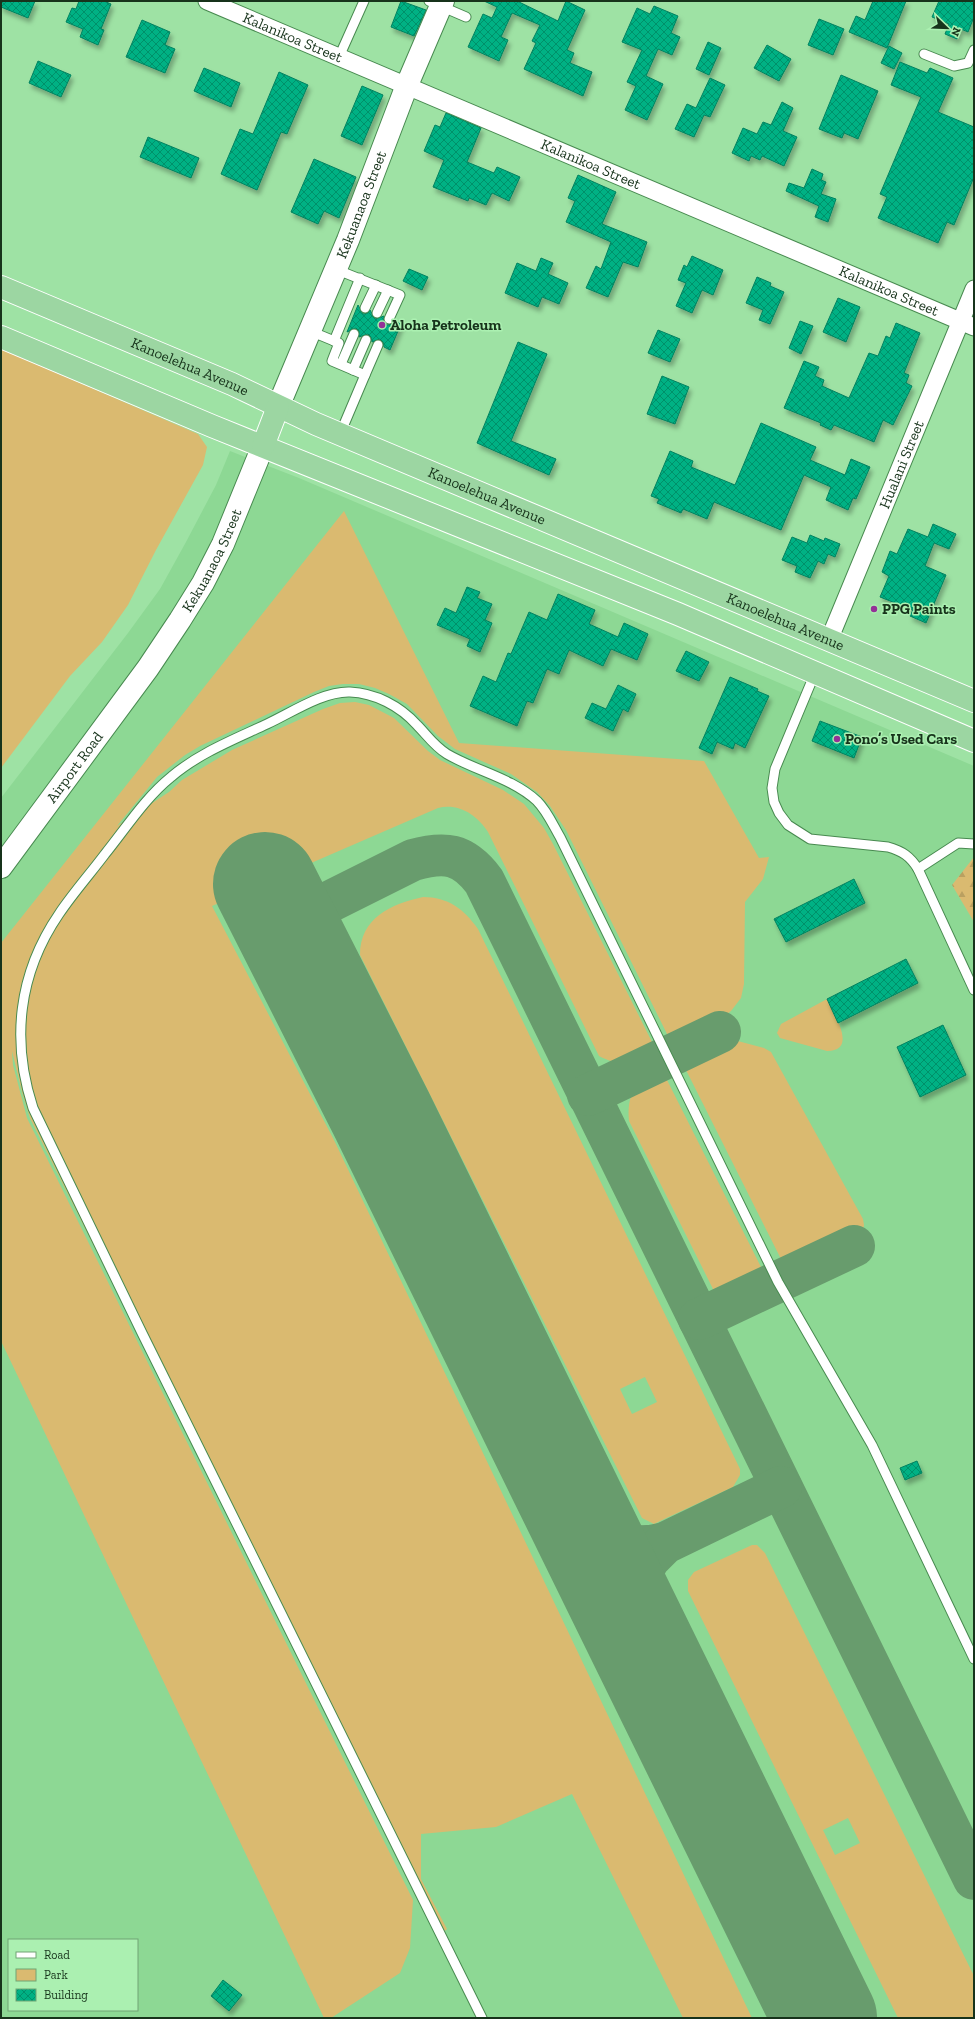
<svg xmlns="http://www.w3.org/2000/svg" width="975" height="2019" font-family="'Zilla Slab',serif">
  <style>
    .built { fill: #8dd894; fill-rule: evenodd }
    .green { fill: #daba70; fill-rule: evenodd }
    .forest { fill: url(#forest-firs) }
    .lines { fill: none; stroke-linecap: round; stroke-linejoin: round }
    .taxiway { stroke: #689c6d; stroke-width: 42 }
    .runway { stroke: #689c6d; stroke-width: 104 }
    .building { fill: url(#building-cross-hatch); stroke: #038260; filter: url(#shadow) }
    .service-casing { stroke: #488a50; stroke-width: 11 }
    .minor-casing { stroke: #488a50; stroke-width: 19 }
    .tertiary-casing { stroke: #488a50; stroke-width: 24 }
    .trunk-casing { stroke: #fff; stroke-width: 24 }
    .service { stroke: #fff; stroke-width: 9 }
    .minor { stroke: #fff; stroke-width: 17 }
    .tertiary { stroke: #fff; stroke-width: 22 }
    .trunk { stroke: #9cd6a2; stroke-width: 22 }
    .poi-dot { fill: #943197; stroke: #abf0b1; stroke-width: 1.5 }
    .labels { text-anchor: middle; stroke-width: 3; stroke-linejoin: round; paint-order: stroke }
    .street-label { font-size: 15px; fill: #17331b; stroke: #abf0b1 }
    .poi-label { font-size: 15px; font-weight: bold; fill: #17331b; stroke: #abf0b1; text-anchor: start }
  </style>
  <defs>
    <pattern id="forest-firs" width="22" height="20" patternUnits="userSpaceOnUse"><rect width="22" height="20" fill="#daba70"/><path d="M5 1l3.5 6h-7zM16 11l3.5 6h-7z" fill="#baa060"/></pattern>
    <pattern id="building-cross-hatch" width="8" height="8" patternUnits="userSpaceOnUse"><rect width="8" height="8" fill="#00b184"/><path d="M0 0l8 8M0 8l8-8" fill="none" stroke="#01916b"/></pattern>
    <filter id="shadow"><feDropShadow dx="2.5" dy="4.5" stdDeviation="2" flood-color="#0004"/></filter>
  </defs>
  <rect width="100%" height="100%" fill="#9ee2a4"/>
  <path class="built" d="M 230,451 L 299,478 L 974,766 L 974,2018 L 1,2018 L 1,798 L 128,633 L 160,589 L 186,542 L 216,485 ZM 9,1940 L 137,1940 L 137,2010 L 9,2010 Z"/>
  <g class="green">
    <polygon points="1,349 198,434 207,447 203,465 156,550 128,605 102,642 70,676 1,768"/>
    <path d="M 344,511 L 459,743 L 704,761 L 759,858 L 769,857 L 763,879 L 745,902 L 744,984 L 741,998 L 731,1011 L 719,1020 L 671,1042 L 566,830 L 550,806 L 537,792 L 511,774 L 455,749 L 438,736 L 407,704 L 389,694 L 375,688 L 359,684 L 343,684 L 329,686 L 314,692 L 200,746 L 185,755 L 157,777 L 117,826 L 169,792 L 182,780 L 232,750 L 323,709 L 340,703 L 355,702 L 369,705 L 394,718 L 428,751 L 440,760 L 503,790 L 524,804 L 544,828 L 553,844 L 657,1052 C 634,1062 622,1068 599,1056 L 488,832 C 477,815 459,803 438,808 L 212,906 L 334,1140 L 752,2018 L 683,2018 L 572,1794 L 496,1827 L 421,1834 L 421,1879 L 447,1929 L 438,1937 L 30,1118 L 22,1092 L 12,1051 L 13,1065 L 27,1118 L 413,1900 L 410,1948 L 400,1973 L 331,2018 L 324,2018 L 1,1341 L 1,943 Z"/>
    <path d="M 423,897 C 448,897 464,909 478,929 L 740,1469 L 740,1475 L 733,1487 L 660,1521 L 654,1524 L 642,1518 L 360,955 C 360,918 391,904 423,897 ZM 645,1377 L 657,1402 L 632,1414 L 620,1389 Z"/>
    <path d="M 827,999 C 833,1013 859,1051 827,1051 L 780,1038 L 777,1033 L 781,1024 Z"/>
    <polygon points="734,1040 764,1048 771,1052 863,1219 864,1225 863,1230 782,1261 682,1062 711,1046"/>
    <path d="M 663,1072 L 764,1273 L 721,1294 L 715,1293 L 629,1121 C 626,1090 638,1084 663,1072 Z"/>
    <path d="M 752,1545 L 757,1545 L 765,1553 L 974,1976 L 974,2018 L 898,2018 L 688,1591 L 688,1580 L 694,1572 ZM 848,1818 L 860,1843 L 835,1855 L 823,1830 Z"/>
  </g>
  <polygon class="forest" points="974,857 974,922 952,885"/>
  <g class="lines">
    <g class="taxiway">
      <path d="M 285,924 L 413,860 C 445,851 463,853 484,881 L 974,1879"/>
      <polyline points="588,1095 720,1032"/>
      <polyline points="699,1319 854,1246"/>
      <path d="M 573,1505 C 599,1538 622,1554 665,1543"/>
      <polyline points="645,1652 634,1607 637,1580 649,1559 665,1543 781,1487"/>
    </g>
    <polyline class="runway" points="265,884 382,1115 825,2018"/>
  </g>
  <g class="building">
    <polygon points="1,1 35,1 28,18 1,7"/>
    <polygon points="79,1 104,1 111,4 101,29 104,30 98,45 80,37 83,29 66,22 72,8 76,9"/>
    <polygon points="401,1 426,10 414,36 391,27"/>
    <polygon points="484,1 517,1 558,21 566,1 585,10 567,50 574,53 570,63 592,72 583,96 524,69 536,43 532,41 540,25 512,13 501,37 508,40 499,61 468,47 483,14 492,18 497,7"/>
    <polygon points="873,1 906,1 887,48 849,32 856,16 865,20"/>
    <polygon points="939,1 974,1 974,17 968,32 961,29 957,39 945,34 949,24 932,17"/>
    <polygon points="654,6 678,16 671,33 680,37 672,55 658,49 646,76 663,84 647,120 625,110 636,86 627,82 642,50 622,42 637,8 650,14"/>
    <polygon points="819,19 844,29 833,55 808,45"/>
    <polygon points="142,20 170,32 165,45 175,49 165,73 126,57"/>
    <polygon points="708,42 721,48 709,75 696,69"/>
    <polygon points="767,45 791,59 779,81 754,68"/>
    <polygon points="889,46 902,53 894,69 881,63"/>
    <polygon points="38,61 71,75 61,97 29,83"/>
    <polygon points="900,62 927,73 930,68 953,78 938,112 974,127 974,177 954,225 947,222 938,243 878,218 887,197 880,194 921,97 891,85"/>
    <polygon points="204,68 240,83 231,107 194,91"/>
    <polygon points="279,72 308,85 287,134 281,132 257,190 221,174 240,129 253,134"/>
    <polygon points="841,75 878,91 858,139 844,133 842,138 819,129"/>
    <polygon points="710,78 725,85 710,117 704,115 694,137 675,129 687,104 696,108"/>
    <polygon points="362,86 383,95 362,145 341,136"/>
    <polygon points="782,102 793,108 783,131 797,137 784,166 762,156 760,160 751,156 749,161 732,153 743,128 757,134 763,122 771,125"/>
    <polygon points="446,113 481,128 467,162 494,173 497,167 520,177 509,201 492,193 486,205 469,198 468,201 433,187 444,160 424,151 435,125 440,127"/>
    <polygon points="148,137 199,158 191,178 140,157"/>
    <polygon points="314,159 356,177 339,218 324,211 318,224 291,212"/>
    <polygon points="812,169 823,174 821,180 826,182 821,194 836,199 828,222 815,217 819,206 786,191 789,183 804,188"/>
    <polygon points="578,175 616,192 602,224 647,242 638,267 623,262 608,297 586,288 596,266 601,269 611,242 566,222 575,201 568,198"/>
    <polygon points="692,256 723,270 713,295 702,290 692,313 676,306 686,283 678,280 684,265 687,267"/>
    <polygon points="541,258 553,263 548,274 568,283 559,304 542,297 538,307 505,293 517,263 536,271"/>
    <polygon points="409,269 428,277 422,290 403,281"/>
    <polygon points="757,277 771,283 770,286 784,292 770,324 759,320 763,310 746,303"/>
    <polygon points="838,298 860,307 846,342 823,332"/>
    <polygon points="358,305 363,314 368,313 370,310 375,319 384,316 384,322 387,325 392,324 395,321 401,324 390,350 384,347 383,342 380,339 372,342 371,337 368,334 359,337 359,331 356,328 347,332"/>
    <polygon points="800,321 813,326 801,354 789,348"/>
    <polygon points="896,323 920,333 904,373 909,375 906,383 912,386 893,425 883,420 874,442 834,425 831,430 820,425 821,423 784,408 804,361 819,367 815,376 824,380 822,386 849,398 869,353 878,356 886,336 890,338"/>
    <polygon points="658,330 680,339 670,362 648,353"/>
    <polygon points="518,342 547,354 511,441 556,459 549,475 477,443"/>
    <polygon points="662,376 689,387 675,424 647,414"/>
    <polygon points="761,423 816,447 810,460 845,475 851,459 870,467 856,499 853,498 848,510 826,500 831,487 804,475 781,530 714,502 707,519 683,509 681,513 657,503 659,499 651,496 670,451 693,461 691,467 735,485"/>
    <polygon points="933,524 956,534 949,549 934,543 925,566 946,575 926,623 910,616 913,610 880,597 889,576 882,572 890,551 897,554 908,529 928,537"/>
    <polygon points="810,535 824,541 825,538 840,544 835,557 828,554 824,564 818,561 810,578 795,572 797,566 782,560 792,537 807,543"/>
    <polygon points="467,587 480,592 477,598 492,604 485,620 492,623 480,652 467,646 470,639 437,625 445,608 456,613"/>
    <polygon points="558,594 595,610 589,624 618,637 624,623 648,634 637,660 611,649 603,666 569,650 559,674 547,669 533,703 527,701 517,726 470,706 483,676 496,682 508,653 511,654 529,612 547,620"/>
    <polygon points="686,651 709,662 699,681 676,671"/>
    <polygon points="730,677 758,689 757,691 769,696 745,748 735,743 733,749 717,742 712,754 699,748"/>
    <polygon points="618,685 636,694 628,712 623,709 613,731 585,718 592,703 606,709"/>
    <polygon points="820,721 862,737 854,758 812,741"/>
    <polygon points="854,879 865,903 786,942 774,919"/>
    <polygon points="906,959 918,983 838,1023 827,999"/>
    <polygon points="943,1025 966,1075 920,1097 897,1047"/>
    <polygon points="917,1461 922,1473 905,1480 900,1468"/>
    <polygon points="223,1980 242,1995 229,2011 211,1996"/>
  </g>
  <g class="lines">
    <g class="service-casing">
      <g id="service">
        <polyline points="429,1 466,17"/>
        <polyline points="924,54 954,66 968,63 974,50"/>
        <polyline points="339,57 364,1"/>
        <polyline points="335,269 400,295 389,319"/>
        <polyline points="365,308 376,285"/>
        <polyline points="377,313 388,290"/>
        <polyline points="310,331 339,343 332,361 365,375 340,434"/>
        <polyline points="334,341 360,278"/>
        <polyline points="341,364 354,334"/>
        <polyline points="353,370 366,340"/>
        <polyline points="365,375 378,345"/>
        <path d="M 815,673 L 775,769 L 772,788 L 774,802 L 779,813 L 788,825 L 810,839 L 888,847 C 902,851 910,856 918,869 L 974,990"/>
        <polyline points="918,869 958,843 974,844"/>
        <path d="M 482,2018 L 142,1333 L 33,1108 C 11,1041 18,974 59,914 C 73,893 90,874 105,854 C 126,828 145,798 171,777 C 199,753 235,739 267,724 C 291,713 323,691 350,692 C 375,693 400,706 417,725 C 427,735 434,746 447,754 C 476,771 512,778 537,801 C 547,811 553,825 560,837 L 778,1282 L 872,1445 L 974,1659"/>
      </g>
    </g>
    <g class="minor-casing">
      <g id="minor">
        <path id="s1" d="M 207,1 L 974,327"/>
        <path id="s2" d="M 829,640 L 974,289"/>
      </g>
    </g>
    <g class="tertiary-casing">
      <g id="tertiary">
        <path id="s3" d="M 278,407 L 348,240 L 407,85 L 443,1"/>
        <path id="s4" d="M 1,867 L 148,668 L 180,620 L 203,583 L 223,544 L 263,446"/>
      </g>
    </g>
    <g class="trunk-casing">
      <g id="trunk">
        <path id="s5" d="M 1,287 L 232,384 L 316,424 L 974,701"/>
        <polyline points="1,337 212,426 678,614 974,741"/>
        <polyline points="263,446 278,407"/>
      </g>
    </g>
    <use href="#service" class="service"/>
    <use href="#minor" class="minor"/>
    <use href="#tertiary" class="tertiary"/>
    <use href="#trunk" class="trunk"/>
  </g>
  <g class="poi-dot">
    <circle cx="382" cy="325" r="4"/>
    <circle cx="874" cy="609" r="4"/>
    <circle cx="837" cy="739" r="4"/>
  </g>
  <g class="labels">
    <g class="street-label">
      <text dy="5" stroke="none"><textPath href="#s1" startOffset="93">Kalanikoa Street</textPath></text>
      <text dy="5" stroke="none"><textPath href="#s1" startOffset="417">Kalanikoa Street</textPath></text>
      <text dy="5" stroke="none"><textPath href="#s3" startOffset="219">Kekuanaoa Street</textPath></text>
      <text dy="5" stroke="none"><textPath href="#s1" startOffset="741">Kalanikoa Street</textPath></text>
      <text dy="5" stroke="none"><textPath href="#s5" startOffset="205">Kanoelehua Avenue</textPath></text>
      <text dy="5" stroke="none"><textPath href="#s2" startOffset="190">Hualani Street</textPath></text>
      <text dy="5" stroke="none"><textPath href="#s5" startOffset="529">Kanoelehua Avenue</textPath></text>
      <text dy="5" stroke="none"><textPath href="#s4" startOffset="373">Kekuanaoa Street</textPath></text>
      <text dy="5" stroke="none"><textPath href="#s5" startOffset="853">Kanoelehua Avenue</textPath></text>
      <text dy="5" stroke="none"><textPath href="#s4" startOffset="124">Airport Road</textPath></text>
    </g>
    <g class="poi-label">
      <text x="390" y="330">Aloha Petroleum</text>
      <text x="882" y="614">PPG Paints</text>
      <text x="845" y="744">Pono’s Used Cars</text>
    </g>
  </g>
  <rect width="975" height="2019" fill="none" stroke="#17331b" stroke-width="4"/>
  <rect x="8" y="1939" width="130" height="72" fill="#abf0b1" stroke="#70a475"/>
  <rect x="16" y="1952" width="20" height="6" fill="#ffffff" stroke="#70a475"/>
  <text x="44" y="1959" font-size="12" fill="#17331b">Road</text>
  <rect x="16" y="1969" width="20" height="12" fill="#daba70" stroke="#70a475"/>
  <text x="44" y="1979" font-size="12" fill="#17331b">Park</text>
  <rect x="16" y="1989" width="20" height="12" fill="url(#building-cross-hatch)" stroke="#70a475"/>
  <text x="44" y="1999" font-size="12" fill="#17331b">Building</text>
  <g transform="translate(947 28) rotate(113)" stroke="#abf0b1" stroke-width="3" paint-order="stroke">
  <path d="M0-3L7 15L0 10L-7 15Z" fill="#17331b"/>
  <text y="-6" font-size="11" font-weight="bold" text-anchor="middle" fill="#17331b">N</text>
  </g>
</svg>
